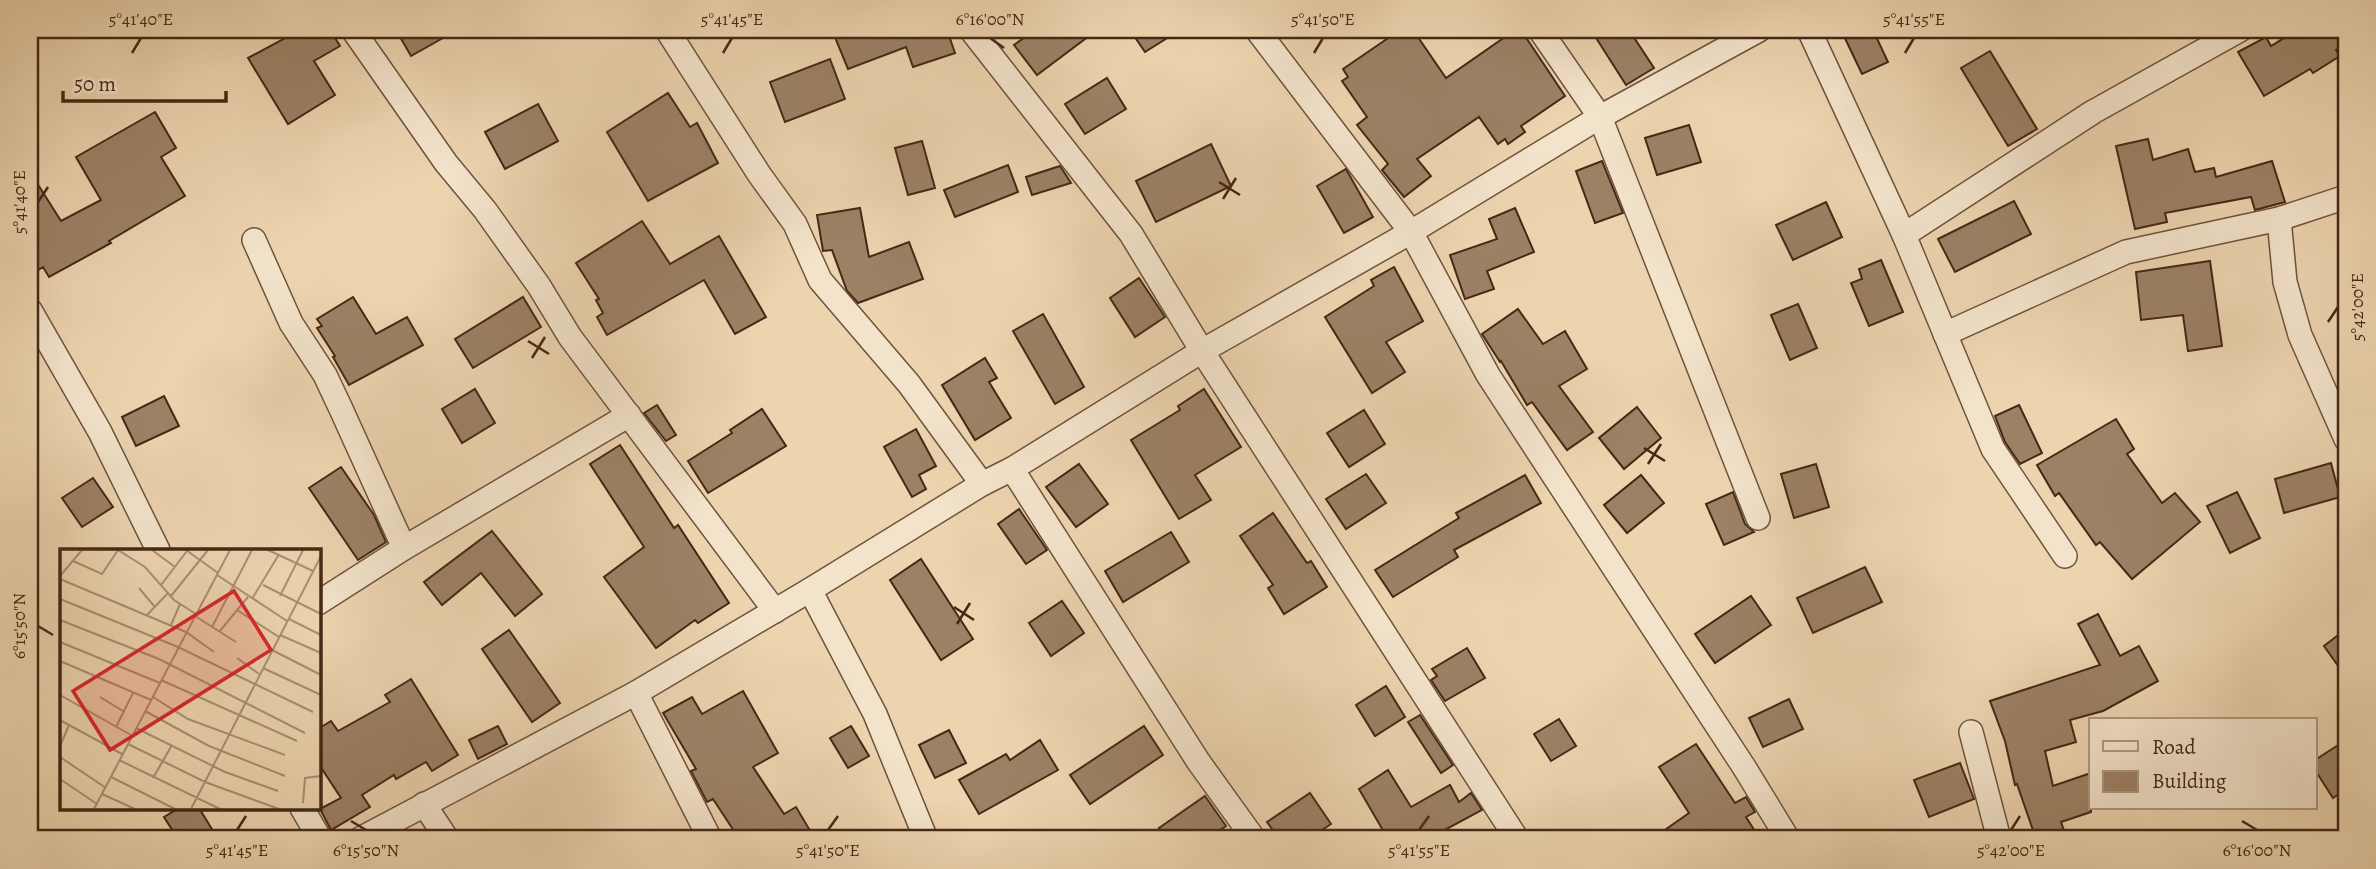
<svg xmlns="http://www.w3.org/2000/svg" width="2376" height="869" font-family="Alegreya,serif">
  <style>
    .building { fill: #9c8165; stroke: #452815; stroke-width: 2 }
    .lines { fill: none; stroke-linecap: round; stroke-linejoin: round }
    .minor-casing { stroke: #6f533c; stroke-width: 26 }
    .minor { stroke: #f3e3cb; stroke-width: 23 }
    .ticks { fill: none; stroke: #452815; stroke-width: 2.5 }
    .inset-road { fill: none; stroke: #a98f71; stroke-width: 2 }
    .view { fill: #d62828; fill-opacity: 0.15; stroke: #d62828; stroke-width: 3.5 }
    .inset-edge { fill: none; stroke: #452815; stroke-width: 3.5 }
    .neatline { fill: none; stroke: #452815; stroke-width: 2.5 }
    .ticks-label { font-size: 18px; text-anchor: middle; fill: #452815 }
  </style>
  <rect width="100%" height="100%" fill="#ecd4af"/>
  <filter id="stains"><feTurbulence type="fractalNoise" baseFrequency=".00286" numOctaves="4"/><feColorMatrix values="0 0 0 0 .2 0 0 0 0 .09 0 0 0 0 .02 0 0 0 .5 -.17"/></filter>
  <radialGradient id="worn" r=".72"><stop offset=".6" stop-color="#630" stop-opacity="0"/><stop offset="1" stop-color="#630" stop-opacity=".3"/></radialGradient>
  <g class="building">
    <polygon points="300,30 330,30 340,46 314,61 335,95 288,124 248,58"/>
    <polygon points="396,30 457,30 411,56"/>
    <polygon points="832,30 947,30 955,53 913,67 906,47 848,69"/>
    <polygon points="1035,30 1097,30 1037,75 1014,45"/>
    <polygon points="1130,30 1180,30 1145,52"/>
    <polygon points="1400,30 1413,30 1446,78 1515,30 1521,30 1565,96 1521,126 1525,132 1508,144 1505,139 1498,144 1479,117 1417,159 1431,176 1404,197 1382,170 1388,164 1357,125 1367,117 1342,81 1348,77 1343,69"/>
    <polygon points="1591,30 1629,30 1654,68 1626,85"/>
    <polygon points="1841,30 1873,30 1888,62 1862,74"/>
    <polygon points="2297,30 2339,30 2346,43 2336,50 2340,56 2313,73 2310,69 2264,96 2238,52 2266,37 2271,46"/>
    <polygon points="1990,51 2037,129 2008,146 1961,68"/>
    <polygon points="830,59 845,99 785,122 770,82"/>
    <polygon points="1107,78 1126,109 1085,134 1065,104"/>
    <polygon points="668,93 690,127 697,123 718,163 648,201 607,132"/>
    <polygon points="538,104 558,141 505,169 485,132"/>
    <polygon points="155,112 176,148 161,157 185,196 109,241 111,243 49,277 43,267 38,270 30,254 30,172 61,221 101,200 76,157"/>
    <polygon points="1689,125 1701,162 1657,175 1645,138"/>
    <polygon points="2148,139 2153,160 2188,149 2195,172 2214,168 2216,177 2272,161 2285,202 2255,210 2251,197 2165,213 2167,222 2135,229 2116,146"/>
    <polygon points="922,141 935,188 908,195 895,148"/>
    <polygon points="1211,144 1231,186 1156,222 1136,181"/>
    <polygon points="1602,161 1623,213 1595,223 1576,171"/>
    <polygon points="1008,165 1018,192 955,217 944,190"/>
    <polygon points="1060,166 1071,183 1032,195 1026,177"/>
    <polygon points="1346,169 1373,217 1344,233 1317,186"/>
    <polygon points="2014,201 2031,234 1955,272 1938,239"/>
    <polygon points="1826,202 1842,237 1793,260 1776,225"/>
    <polygon points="860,208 869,257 909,242 923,279 858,303 847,291 832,250 823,251 817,215"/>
    <polygon points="1515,208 1534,252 1487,271 1494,289 1465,299 1450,255 1497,239 1489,219"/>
    <polygon points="642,221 670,264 719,236 766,317 735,334 704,280 607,335 597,317 603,313 596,300 599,299 576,263"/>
    <polygon points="1881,260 1903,312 1869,326 1851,283 1862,279 1859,269"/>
    <polygon points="2210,261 2222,346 2188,351 2183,315 2141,320 2136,272"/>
    <polygon points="1394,267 1423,321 1386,342 1405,372 1372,393 1325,317 1374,286 1371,280"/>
    <polygon points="1139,278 1165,317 1135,337 1110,298"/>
    <polygon points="353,297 376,334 407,317 423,345 349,385 333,357 335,356 317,328 322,326 317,319"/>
    <polygon points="523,297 541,327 473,368 455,339"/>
    <polygon points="1798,304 1817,348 1790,360 1771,315"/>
    <polygon points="1518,309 1543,344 1565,331 1587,369 1559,386 1593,432 1567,450 1532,402 1527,405 1501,361 1500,362 1482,334"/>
    <polygon points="1043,314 1084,387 1055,404 1013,331"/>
    <polygon points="985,358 997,378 989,382 1011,418 975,440 942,385"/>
    <polygon points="475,389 495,423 462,443 442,409"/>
    <polygon points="1204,389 1241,447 1195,475 1211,500 1179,519 1131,440 1180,410 1178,406"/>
    <polygon points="164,396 179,426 136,446 122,417"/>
    <polygon points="657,405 676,435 666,441 644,413"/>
    <polygon points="2019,405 2042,453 2020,464 2005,442 1995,416"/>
    <polygon points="1637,407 1661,438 1624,469 1599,438"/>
    <polygon points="762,409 786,446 708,493 688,461 732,433 730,430"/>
    <polygon points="1364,410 1385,444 1349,467 1327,433"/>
    <polygon points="2116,419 2134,449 2127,454 2162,503 2175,493 2200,522 2132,579 2100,542 2096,545 2059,493 2055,496 2037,465"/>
    <polygon points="916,429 936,466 919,475 926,489 912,497 884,447"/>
    <polygon points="620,445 674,528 678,525 729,603 698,623 695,620 656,648 604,577 644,547 590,464"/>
    <polygon points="2331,463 2340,497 2284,513 2275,479"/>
    <polygon points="1079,464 1108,504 1076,527 1046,487"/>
    <polygon points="1816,464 1829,507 1794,518 1781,474"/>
    <polygon points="341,467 374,515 386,542 358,560 309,488"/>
    <polygon points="1366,474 1386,503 1346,529 1326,499"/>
    <polygon points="1525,475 1541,503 1454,550 1458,557 1393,597 1375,570 1459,518 1456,513"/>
    <polygon points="1641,475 1664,503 1627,533 1604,505"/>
    <polygon points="93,478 113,507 82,527 62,498"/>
    <polygon points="1733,492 1745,524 1754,532 1724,545 1706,504"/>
    <polygon points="2237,492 2260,538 2230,553 2207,506"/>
    <polygon points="1019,509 1047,550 1026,564 998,524"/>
    <polygon points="1273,513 1307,563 1311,561 1327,587 1284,614 1268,588 1273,585 1240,536"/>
    <polygon points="492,531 542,594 515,616 481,573 442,605 424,582"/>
    <polygon points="1171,532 1189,562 1123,602 1105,571"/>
    <polygon points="921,559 973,639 941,660 890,580"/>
    <polygon points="1865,567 1882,602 1813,633 1797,598"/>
    <polygon points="1751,596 1771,625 1715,663 1695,634"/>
    <polygon points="1062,601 1084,633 1051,656 1029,623"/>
    <polygon points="2098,614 2120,656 2139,646 2158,681 2103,711 2070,720 2076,742 2045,751 2053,786 2091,773 2091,812 2061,822 2067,839 2036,839 2017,784 2015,785 2005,741 1990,701 2100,665 2078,624"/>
    <polygon points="2346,629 2346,677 2324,646"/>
    <polygon points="509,630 560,703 532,722 482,649"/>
    <polygon points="1467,648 1485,678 1445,701 1431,680 1437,676 1432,669"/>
    <polygon points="411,679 458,755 432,771 426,762 396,779 394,775 362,795 370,807 331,830 320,809 341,798 318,763 318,729 331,721 338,731 390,702 385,695"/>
    <polygon points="1386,686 1405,717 1375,736 1356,705"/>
    <polygon points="743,691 778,753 753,767 784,814 796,807 815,839 752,839 747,831 738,837 713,799 707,802 691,771 696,769 663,713 692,697 702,714"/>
    <polygon points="1789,699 1803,729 1763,747 1749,718"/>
    <polygon points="1420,715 1453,765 1441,773 1408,722"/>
    <polygon points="1559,719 1576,746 1551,761 1534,734"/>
    <polygon points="498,726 507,744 478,759 469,740"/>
    <polygon points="851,726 869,756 848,768 830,738"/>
    <polygon points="1144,726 1163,755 1090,804 1070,775"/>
    <polygon points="949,730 966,763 935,778 919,745"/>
    <polygon points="1040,740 1058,770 979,814 959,780 1006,754 1010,760"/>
    <polygon points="2346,740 2346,789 2333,798 2315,770 2315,760"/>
    <polygon points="1696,744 1735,803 1746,797 1755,812 1746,817 1760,839 1652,839 1689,813 1659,767"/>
    <polygon points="1960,763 1974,799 1929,817 1914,780"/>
    <polygon points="1388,770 1411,807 1450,785 1459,802 1471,793 1482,810 1428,839 1388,839 1359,789"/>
    <polygon points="1310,793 1331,824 1308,839 1279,839 1267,822"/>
    <polygon points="1205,796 1226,826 1207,839 1167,839 1159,828"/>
    <polygon points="179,808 199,808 218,839 178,839 164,817"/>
  </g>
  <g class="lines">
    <g class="minor-casing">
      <g id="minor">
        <polyline points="353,30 446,163 485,210 539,286 570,337 775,611"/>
        <polyline points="667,30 759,174 795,224 820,280 909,384 982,484"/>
        <polyline points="971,30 1131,234 1202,351 1517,839"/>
        <polyline points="1257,30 1411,232 1488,375 1744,767 1788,839"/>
        <polyline points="1540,30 1600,117 1758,518"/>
        <polyline points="1809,30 1904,235 1993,449 2065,556"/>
        <polyline points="2279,219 2285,282 2300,335 2346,439"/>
        <polyline points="1904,235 2093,112 2240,30"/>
        <polyline points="254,240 291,323 325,375 341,409 404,548"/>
        <polyline points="30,310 100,432 158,550"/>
        <polyline points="1945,334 2126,252 2279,219 2346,197"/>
        <polyline points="1012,469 1198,761 1254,839"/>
        <polyline points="810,590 875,714 926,839"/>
        <polyline points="318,603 404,548 629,415"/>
        <polyline points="636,693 710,839"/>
        <polyline points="1971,732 1999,839"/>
        <polyline points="424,804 447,839"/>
        <polyline points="302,808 320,839"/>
        <polyline points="360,839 636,693 810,590 982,484 1012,469 1202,351 1411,232 1600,117 1759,30"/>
      </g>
    </g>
    <use href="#minor" class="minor"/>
  </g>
  <path class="ticks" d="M 990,38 L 1004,48M 132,53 L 141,38M 723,53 L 732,38M 1314,53 L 1323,38M 1905,53 L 1914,38M 1219,182 L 1240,195M 1223,199 L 1236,178M 38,202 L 48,187M 2328,322 L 2338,307M 528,341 L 549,354M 532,358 L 545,337M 1644,448 L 1665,461M 1648,464 L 1661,444M 954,607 L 974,620M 957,624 L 970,603M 38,626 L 53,635M 351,821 L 366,830M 2242,821 L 2257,830M 237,830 L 246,816M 828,830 L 838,816M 1419,830 L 1429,816M 2011,830 L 2020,816"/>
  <g transform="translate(60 549)">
    <rect width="261" height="261" fill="#ecd4af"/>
    <path class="inset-road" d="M 58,1 L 85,18 L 114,51 L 136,65M 92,1 L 115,18M 126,1 L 158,24M 208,1 L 253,22M 13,12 L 42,25 L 58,1M 157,26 L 227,72M 0,27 L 22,1M 0,30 L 126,83 L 154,103M 101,36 L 127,2M 203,36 L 261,65M 79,39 L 94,57M 111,47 L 148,1M 220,47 L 243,1M 0,50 L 118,98 L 253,163M 192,50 L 218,7M 177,61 L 219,88M 87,66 L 108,44M 135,67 L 176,93M 229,70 L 261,86M 0,71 L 99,110 L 245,184M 111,76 L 120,55M 152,78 L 192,1M 159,83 L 188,48M 220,86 L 261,104M 0,93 L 100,134M 212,101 L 261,126M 177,109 L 199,125M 0,112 L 91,151M 203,119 L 261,146M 101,131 L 237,192M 0,146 L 71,186M 40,148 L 63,162M 93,148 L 128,170 L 225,206M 85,162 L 149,197 L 225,227M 0,171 L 62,205M 56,178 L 73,144M 76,179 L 165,223 L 218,242M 68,195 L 145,233 L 219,260M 0,197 L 9,176M 0,208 L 46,239M 59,211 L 160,260M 51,228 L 115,260M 93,229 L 112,196M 0,230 L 37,255M 42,245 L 75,260M 243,254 L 245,229 L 261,227M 34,260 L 170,1M 131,260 L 261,7"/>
    <path class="view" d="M 174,42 L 211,101 L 50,201 L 13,142 Z"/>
    <rect width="261" height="261" class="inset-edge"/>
  </g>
  <rect width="2376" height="869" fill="none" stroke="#ecd4af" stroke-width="77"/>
  <rect x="2089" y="718" width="228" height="91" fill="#f3e3cb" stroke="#ad9882" stroke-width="2"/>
  <rect x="2103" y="741" width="35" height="10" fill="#f3e3cb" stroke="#ad9882" stroke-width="2"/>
  <text x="2152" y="754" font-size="21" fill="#452815">Road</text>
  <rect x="2103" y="771" width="35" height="21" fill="#9c8165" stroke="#ad9882" stroke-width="2"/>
  <text x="2152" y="788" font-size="21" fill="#452815">Building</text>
  <path d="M63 91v10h163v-10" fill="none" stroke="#452815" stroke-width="3.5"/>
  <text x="74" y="91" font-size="21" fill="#452815" stroke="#f3e3cb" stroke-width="5" paint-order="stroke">50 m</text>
  <rect x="38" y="38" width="2300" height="792" class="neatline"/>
  <g class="ticks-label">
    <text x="141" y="25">5°41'40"E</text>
    <text x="732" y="25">5°41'45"E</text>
    <text x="990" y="25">6°16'00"N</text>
    <text x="1323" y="25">5°41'50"E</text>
    <text x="1914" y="25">5°41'55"E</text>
    <text transform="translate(19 202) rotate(-90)" y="6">5°41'40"E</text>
    <text transform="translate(2357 307) rotate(-90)" y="6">5°42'00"E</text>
    <text transform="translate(19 626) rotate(-90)" y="6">6°15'50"N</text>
    <text x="237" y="856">5°41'45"E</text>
    <text x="366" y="856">6°15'50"N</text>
    <text x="828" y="856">5°41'50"E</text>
    <text x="1419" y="856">5°41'55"E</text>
    <text x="2011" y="856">5°42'00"E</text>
    <text x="2257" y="856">6°16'00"N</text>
  </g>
  <rect width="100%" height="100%" filter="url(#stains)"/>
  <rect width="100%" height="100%" fill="url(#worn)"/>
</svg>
